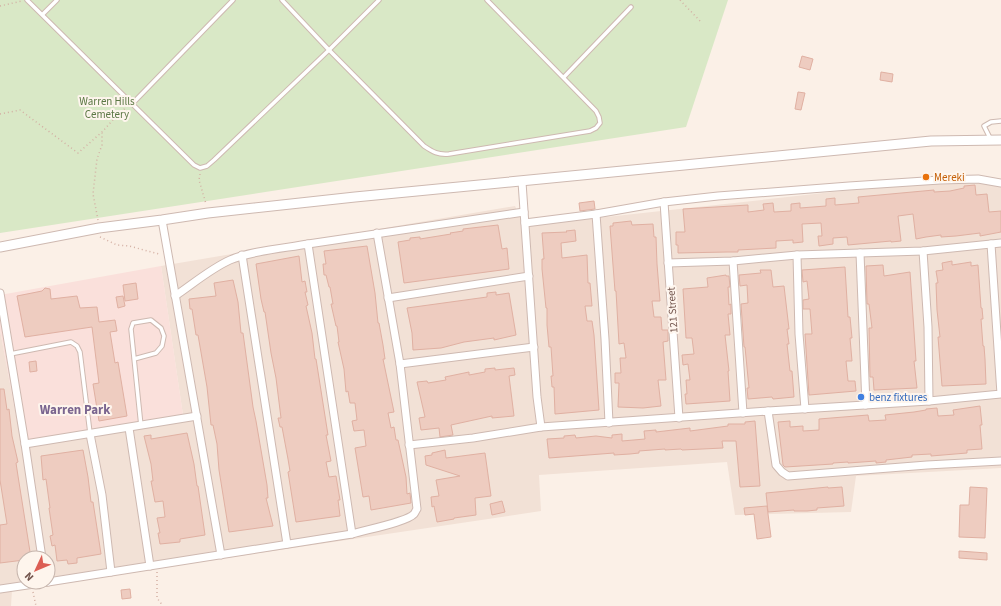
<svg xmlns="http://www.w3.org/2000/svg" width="1001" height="606" font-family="'Source Sans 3',sans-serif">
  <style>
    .residential { fill: #f2e1d6; fill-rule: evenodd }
    .commercial { fill: #fae0db }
    .green { fill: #d9e8c6 }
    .building { fill: #eeccc0; stroke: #e0b0a2 }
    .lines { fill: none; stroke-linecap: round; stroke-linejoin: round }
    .service-casing { stroke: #ceb9b1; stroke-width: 5.5 }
    .minor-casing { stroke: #ceb9b1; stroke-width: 9 }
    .tertiary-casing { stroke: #ceb9b1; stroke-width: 11 }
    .path { stroke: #d3afa3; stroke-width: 1.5; stroke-dasharray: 1 3; stroke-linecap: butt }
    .service { stroke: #fff; stroke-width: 3.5 }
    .minor { stroke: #fff; stroke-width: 7 }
    .tertiary { stroke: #fff; stroke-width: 9 }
    .food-dot { fill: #e8710a; stroke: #fef5ed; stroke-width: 1.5 }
    .shop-dot { fill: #3f7fe0; stroke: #fef5ed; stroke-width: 1.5 }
    .labels { text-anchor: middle; stroke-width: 4; stroke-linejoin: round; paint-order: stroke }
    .park-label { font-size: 11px; fill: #5c7845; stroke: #fef5ed }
    .food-label { font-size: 11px; fill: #c56008; stroke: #fef5ed; text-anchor: start }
    .street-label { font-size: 11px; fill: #73554d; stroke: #fef5ed }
    .shop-label { font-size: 11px; fill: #366cbe; stroke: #fef5ed; text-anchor: start }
    .quarter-label { font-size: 13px; font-weight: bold; fill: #7a658f; stroke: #fef5ed }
  </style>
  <rect width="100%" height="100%" fill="#fbf0e7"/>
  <path class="residential" d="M 979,176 L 1001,185 L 1001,468 L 856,476 L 851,512 L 735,515 L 727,462 L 539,475 L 541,511 L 12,590 L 11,606 L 0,606 L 0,330 L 22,448 L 184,422 L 161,266 L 515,206 L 524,226 ZM 24,558 L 48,558 L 48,582 L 24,582 Z"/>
  <polygon class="commercial" points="161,266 184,422 22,448 0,330 0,295"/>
  <polygon class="green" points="0,0 728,0 686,127 0,233"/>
  <g class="building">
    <polygon points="802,56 813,59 810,70 799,67"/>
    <polygon points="881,72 893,74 892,82 880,80"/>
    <polygon points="798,92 805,93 801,110 795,109"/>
    <polygon points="975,185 976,195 987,194 989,212 1001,211 1001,232 980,236 980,233 956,236 941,237 941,235 926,237 916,239 913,214 898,216 901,241 891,242 891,241 848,245 847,237 833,238 833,244 819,246 818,236 822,236 821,223 802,224 803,242 793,243 793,240 776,241 776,248 738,250 738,252 727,252 678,253 678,245 676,245 676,232 685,232 683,209 748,205 748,212 764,210 763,204 773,203 774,212 791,211 791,204 800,203 800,208 826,206 826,199 835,198 835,205 859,203 858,197 934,190 934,192 950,191 964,188 964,186"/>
    <polygon points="594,201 595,209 580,211 579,203"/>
    <polygon points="631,221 632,225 653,224 654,237 656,237 657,264 660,301 652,301 654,317 661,317 662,330 668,330 668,341 663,342 666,380 658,380 661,406 643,408 618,407 619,383 615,383 615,373 621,373 620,358 626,358 624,343 619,344 616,291 615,291 610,226 613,226 613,223"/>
    <polygon points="498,225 502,249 507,248 509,269 404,283 398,242 410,240 410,238 420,237 420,239 451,234 450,233 463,231 463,229"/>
    <polygon points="575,230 576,241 561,243 562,258 587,255 588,283 590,283 592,306 585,306 587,321 592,321 594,335 599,410 555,414 554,387 552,387 551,376 553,376 551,347 549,347 547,325 547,308 546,308 542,269 542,259 544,259 542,233 567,232 566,231"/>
    <polygon points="367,246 375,293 378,323 379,323 383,345 385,359 383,359 394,412 388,413 391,428 394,427 396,440 398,440 406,477 407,494 410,493 411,503 371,510 369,496 363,497 355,448 366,446 364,430 354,431 352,421 357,420 355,403 350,403 348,391 346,392 344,369 338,342 339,342 337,326 336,326 331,304 333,304 330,287 329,287 326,275 324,275 323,264 326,264 324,251"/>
    <polygon points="299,256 302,282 305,281 307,292 305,292 308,305 306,306 312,333 315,359 316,359 328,435 326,435 331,461 326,462 329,477 336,476 340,500 338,500 340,516 296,522 288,472 290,471 288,459 282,427 280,427 278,418 281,418 276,378 271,353 265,312 264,312 261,299 256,264"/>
    <polygon points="952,261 952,265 971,262 971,266 978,265 981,308 982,308 983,319 981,319 983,346 984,346 985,359 986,384 942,386 938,337 940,337 937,310 936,283 938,283 936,271 943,270 942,263"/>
    <polygon points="883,265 884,276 910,272 916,361 914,361 917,388 874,390 873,377 870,377 869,328 872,328 869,304 867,304 866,266"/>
    <polygon points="845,267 848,317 850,317 852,338 850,338 852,361 846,361 848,381 855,381 856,391 809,395 805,334 812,334 810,309 803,309 803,300 809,299 807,281 803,282 802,270"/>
    <polygon points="760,270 771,270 773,287 784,286 789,329 787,329 789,344 787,344 790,371 792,371 794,397 773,399 772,397 748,399 747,388 749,388 745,347 744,347 741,304 748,303 747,285 740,286 739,275 761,273"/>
    <polygon points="726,275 726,276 729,276 730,287 728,287 729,305 731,304 731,314 728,314 730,335 725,335 729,371 728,371 730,401 686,404 685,394 687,394 686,380 690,380 688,364 683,365 682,355 694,354 692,338 686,338 683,289 708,287 707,278"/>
    <polygon points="233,280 238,302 241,333 243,333 253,407 256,421 267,485 268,498 266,498 273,526 229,532 219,470 217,444 213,425 211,425 207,387 198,335 196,335 192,309 190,309 189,299 216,296 214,283"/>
    <polygon points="136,283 138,299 125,301 123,285"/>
    <polygon points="45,288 50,289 51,299 77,296 80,308 97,307 99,322 115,320 117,331 110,332 115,363 118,362 127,416 99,421 93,384 99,383 92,327 25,337 17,296 42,291"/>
    <polygon points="496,292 496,295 509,293 516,335 494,340 494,338 464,342 441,348 413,350 412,333 407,308 487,297 487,293"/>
    <polygon points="123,296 125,306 118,308 116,297"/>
    <polygon points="36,361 37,371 30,372 29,362"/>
    <polygon points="495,368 495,370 514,368 515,375 509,376 514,416 492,418 492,416 451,425 453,435 440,437 439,428 421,430 419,418 425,417 417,382 427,381 428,383 446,380 445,377 469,372 469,375 485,372 485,369"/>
    <polygon points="0,389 4,389 7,410 9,409 12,436 18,462 16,463 18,476 31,558 24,558 24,560 0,563 0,525 7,524 0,480"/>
    <polygon points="980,406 982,425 980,425 982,449 967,450 967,453 931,456 931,454 912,455 912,457 886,460 886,462 876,463 876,461 848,463 848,462 833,463 833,464 785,467 783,465 778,422 790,421 790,427 803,426 803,431 819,430 819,419 868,415 869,421 886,420 885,415 914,412 926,410 926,409 937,408 938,416 954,415 953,410"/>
    <polygon points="755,421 760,486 740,487 736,441 722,441 723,448 682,450 681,449 665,450 665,449 639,451 639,453 630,454 614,455 614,453 549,458 547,439 564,438 564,436 575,435 576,438 596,436 612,438 612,435 622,434 622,441 645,439 644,431 656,430 656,432 690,428 690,431 728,426 728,424 745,424 745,422"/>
    <polygon points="187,433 194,464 197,486 198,486 205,535 180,539 180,542 160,544 158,533 160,533 157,518 165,517 163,501 155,502 151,481 153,481 151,464 144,436 151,435 151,439"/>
    <polygon points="83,450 88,477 91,502 93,502 101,554 77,558 77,563 68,564 67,560 57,561 55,545 52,546 50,536 53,535 49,508 50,508 46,479 43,480 41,456"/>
    <polygon points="445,450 446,458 485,453 491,496 475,498 476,515 454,518 454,519 437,522 434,506 432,507 431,497 439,496 436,480 460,476 426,465 425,456 432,455 432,453"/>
    <polygon points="828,487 828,488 842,487 844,506 817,508 817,510 807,511 794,511 794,510 768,512 766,493"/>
    <polygon points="970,487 987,488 985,538 959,537 960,505 969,505"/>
    <polygon points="502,501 505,512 492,515 490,504"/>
    <polygon points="767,506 771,537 757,539 754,514 745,515 744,508"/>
    <polygon points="959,551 987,553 987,560 959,558"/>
    <polygon points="130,589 131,598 122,599 121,590"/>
  </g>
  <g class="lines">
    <g class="service-casing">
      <g id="service">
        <polyline points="27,0 194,165 200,168 207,166 214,160 329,50 379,0"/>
        <path d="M 282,0 L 329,50 L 424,146 C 433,152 438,155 449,154 L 590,131 L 596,128 L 600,123 L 599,117 L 596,111 L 487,0"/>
        <polyline points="43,14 57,0"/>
        <polyline points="564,77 631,7"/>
        <polyline points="132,104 233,0"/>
        <polyline points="991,140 984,126 991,122 1001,121"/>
        <polyline points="10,354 71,342 77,346 80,352 90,433"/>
        <polyline points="134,359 156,353 162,346 164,336 161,328 151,320 133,323 131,329 141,426"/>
      </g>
    </g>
    <g class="minor-casing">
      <g id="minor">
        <polyline points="522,182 537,397 541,427"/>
        <polyline points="664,202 679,418"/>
        <polyline points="596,214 605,339 609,423"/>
        <polyline points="162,220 221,555"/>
        <polyline points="525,223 596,214 664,202 718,196 849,186 940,180 978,179 1001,183"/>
        <polyline points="308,244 524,212"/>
        <polyline points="923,251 928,327 929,401"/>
        <polyline points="860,253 866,405"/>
        <polyline points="242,255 287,544"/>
        <polyline points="797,255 799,334 805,409"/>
        <polyline points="733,261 743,413"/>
        <polyline points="668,263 733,261 797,255 923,251 1001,243"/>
        <polyline points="0,293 25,444 42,558"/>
        <path d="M 175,296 C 193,284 210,269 230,260 C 250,251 286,248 308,244 L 352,534"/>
        <polyline points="388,298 529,276"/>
        <polyline points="400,364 534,347"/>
        <polyline points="768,411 929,401 1001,394 991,244"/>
        <polyline points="129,428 150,566"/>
        <polyline points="90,434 102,495 111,572"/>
        <polyline points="25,444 197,416"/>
        <polyline points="409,445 473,438 541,427 768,411 776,465 782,472 788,476 927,465 1001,461"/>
        <path d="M 48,582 L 352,534 C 364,530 407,522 414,514 C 415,513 416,510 417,509 L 400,364 L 377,233"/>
        <polyline points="0,589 48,582"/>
      </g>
    </g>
    <g class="tertiary-casing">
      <polyline id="tertiary" points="0,247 99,228 162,220 208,213 355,197 931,141 1001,140"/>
    </g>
    <g class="path">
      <polyline points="680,0 701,22"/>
      <polyline points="0,6 22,1"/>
      <polyline points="0,114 20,110 78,153 102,132 119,113 127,107"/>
      <polyline points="200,174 199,180 206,204"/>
      <polyline points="98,220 93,194 97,159 102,145 102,133"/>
      <polyline points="100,237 117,245 129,246 159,254"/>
      <polyline points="157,572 157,598 163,606"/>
      <polyline points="33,592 36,606"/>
    </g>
    <use href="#service" class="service"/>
    <use href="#minor" class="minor"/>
    <use href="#tertiary" class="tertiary"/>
  </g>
  <circle class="food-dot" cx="926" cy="177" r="4"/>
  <circle class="shop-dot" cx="861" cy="397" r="4"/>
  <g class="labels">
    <g class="park-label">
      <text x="107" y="105">Warren Hills<tspan x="107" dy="13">Cemetery</tspan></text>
    </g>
    <g class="food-label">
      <text x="934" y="181">Mereki</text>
    </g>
    <g class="street-label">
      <text transform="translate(672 310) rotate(-94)" y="4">121 Street</text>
    </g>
    <g class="shop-label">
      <text x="869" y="401">benz fixtures</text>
    </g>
    <g class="quarter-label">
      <text x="75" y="414">Warren Park</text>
    </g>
  </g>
  <g transform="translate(36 570) rotate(226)"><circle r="19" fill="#fef5ed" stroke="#c6b5ad"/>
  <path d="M0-3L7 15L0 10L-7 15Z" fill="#dc5e54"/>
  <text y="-6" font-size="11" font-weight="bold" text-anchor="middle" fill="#73554d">N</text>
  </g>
</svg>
